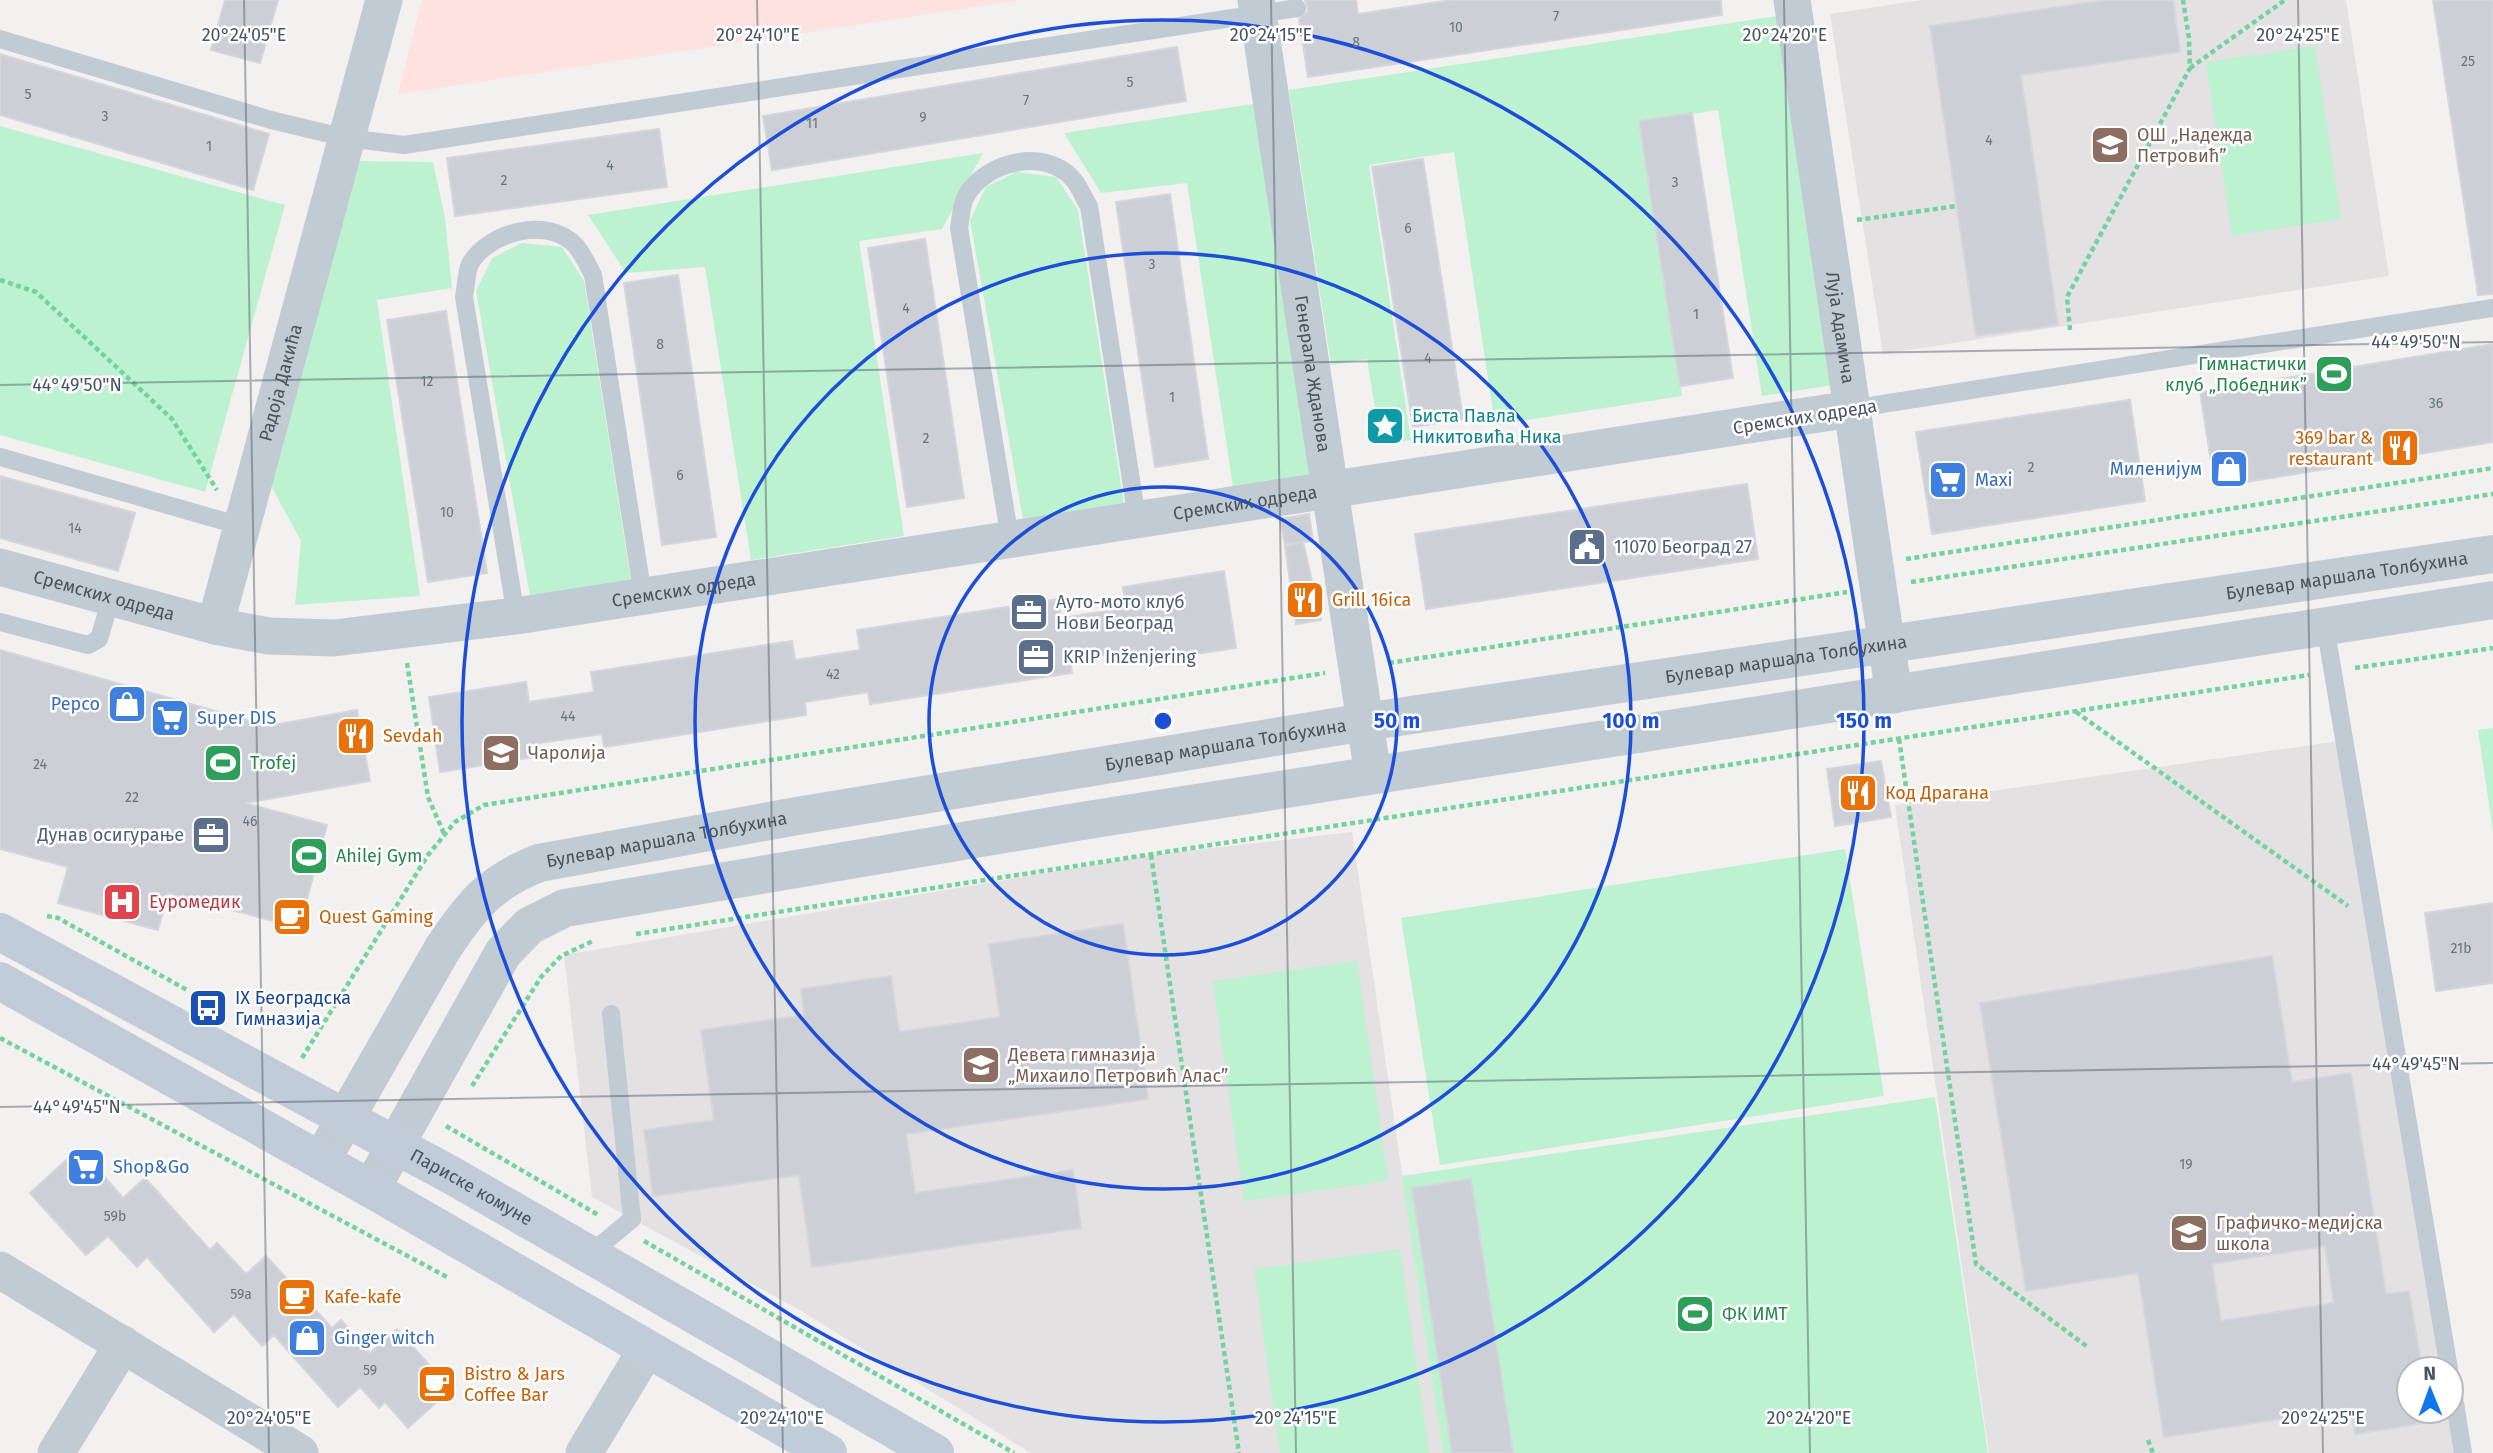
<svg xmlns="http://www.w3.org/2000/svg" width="2493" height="1453" font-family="'Fira Sans',sans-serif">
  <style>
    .education { fill: #e4e1e2 }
    .medical { fill: #fde2e0 }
    .green { fill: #bdf2d0 }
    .building { fill: #cccfd5; stroke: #d4d6dc; stroke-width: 2; fill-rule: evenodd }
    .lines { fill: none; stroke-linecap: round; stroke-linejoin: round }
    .path { stroke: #72d2a0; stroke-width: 4.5; stroke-dasharray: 5 3.5; stroke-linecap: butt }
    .service { stroke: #c0cbd3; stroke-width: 18 }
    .minor { stroke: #c0cbd3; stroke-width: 37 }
    .tertiary { stroke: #c0cbd3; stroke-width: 38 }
    .secondary { stroke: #c0ccd8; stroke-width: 38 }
    .ticks { fill: none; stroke: #47545f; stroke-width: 2; stroke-opacity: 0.45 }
    .ring { fill: none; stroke: #1d4ed8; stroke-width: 3.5 }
    .labels { text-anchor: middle; stroke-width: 5; stroke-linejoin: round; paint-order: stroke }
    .number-label { font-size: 14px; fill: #68737c }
    .education-label { font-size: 18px; fill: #785e54; stroke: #fff; text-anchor: start }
    .street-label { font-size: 18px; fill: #47545f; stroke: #fff }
    .leisure-label { font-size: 18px; fill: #27864d; stroke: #fff; text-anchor: start }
    .culture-label { font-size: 18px; fill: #0d838f; stroke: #fff; text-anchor: start }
    .food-label { font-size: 18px; fill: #c56008; stroke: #fff; text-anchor: start }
    .shop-label { font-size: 18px; fill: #366cbe; stroke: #fff; text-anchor: start }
    .service-label { font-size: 18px; fill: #4e5e75; stroke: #fff; text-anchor: start }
    .health-label { font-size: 18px; fill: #be3a42; stroke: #fff; text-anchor: start }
    .transit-label { font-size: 18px; fill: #164399; stroke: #fff; text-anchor: start }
    .ticks-label { font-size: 18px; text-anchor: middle; fill: #47545f; stroke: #fff; stroke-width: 5; stroke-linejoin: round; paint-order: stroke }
    .centre { fill: #1d4ed8; stroke: #fff; stroke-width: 3.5 }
    .ring-label { font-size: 21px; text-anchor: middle; font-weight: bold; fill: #1d4ed8; stroke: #fff; stroke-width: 5; stroke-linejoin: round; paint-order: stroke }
  </style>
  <rect width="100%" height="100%" fill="#f3f0f0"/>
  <g class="education">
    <polygon points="1921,0 2346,0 2389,276 1883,354 1830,14"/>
    <polygon points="2339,741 2446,1369 2409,1369 2409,1411 2451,1411 2460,1453 1989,1453 1895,805"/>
    <polygon points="1352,832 1443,1453 1031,1453 798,1309 592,1197 564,955 1151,855"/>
  </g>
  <polygon class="medical" points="422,0 1022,0 398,94"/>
  <g class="green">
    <polygon points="1790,14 1846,383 1762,396 1718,110 1641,122 1682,396 1495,425 1454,152 1369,165 1411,440 1381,445 1367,359 1331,365 1289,90"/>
    <polygon points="2315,46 2341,219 2232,236 2206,62"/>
    <polygon points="1259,103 1316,476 1233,487 1187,183 1101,193 1064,133"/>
    <polygon points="0,126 285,205 205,492 0,435"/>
    <polygon points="983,153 942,229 859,241 904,536 751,560 705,267 626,273 588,215"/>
    <polygon points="355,161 433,162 445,218 452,288 377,300 420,596 295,605 301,541 270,484"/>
    <polygon points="1016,172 1056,177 1078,210 1125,510 1024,525 970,220 986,187"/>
    <polygon points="522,243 562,247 584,281 631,581 530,596 476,291 492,258"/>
    <polygon points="2493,728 2493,832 2478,730"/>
    <polygon points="1845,849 1884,1096 1440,1165 1401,918"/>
    <polygon points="1357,961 1388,1181 1244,1201 1213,981"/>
    <polygon points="1935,1097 1988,1453 1443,1453 1402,1176"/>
    <polygon points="1400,1249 1429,1453 1280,1453 1254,1269"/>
  </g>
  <g class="building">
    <polygon points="225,0 278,0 260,63 211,50"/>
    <polygon points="1305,0 1356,0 1358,14 1452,0 1721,0 1722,15 1308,77 1299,19 1308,11"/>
    <polygon points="2107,0 2173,0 2180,52 2021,75 2058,325 1976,336 1930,26"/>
    <polygon points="2433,0 2493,0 2493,294 2478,295"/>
    <polygon points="1177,47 1186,101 772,170 763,116"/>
    <polygon points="0,54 269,134 253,190 0,115"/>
    <polygon points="1692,113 1733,378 1680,386 1639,121"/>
    <polygon points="659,129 667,187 455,216 447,158"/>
    <polygon points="1423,159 1463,419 1413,427 1372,167"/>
    <polygon points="1170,194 1208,459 1155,467 1116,202"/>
    <polygon points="925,239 964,498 907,507 868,248"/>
    <polygon points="678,275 716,537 662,545 624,283"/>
    <polygon points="446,311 487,573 428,582 387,320"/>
    <polygon points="2493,344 2493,442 2215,487 2200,392"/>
    <polygon points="2130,400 2145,501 1932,534 1916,432"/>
    <polygon points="0,476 135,513 118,571 0,538"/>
    <polygon points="1747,484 1758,559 1426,609 1415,534"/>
    <polygon points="1309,514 1313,541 1285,544 1280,519"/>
    <polygon points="1303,542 1321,620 1296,624 1285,546"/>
    <polygon points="1224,571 1236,648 1135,663 1133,650 1070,660 1072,673 870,704 868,692 805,702 806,715 604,747 602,734 539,743 541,756 440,772 429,697 526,682 529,702 594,692 591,672 792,641 795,660 860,650 857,630 1058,599 1061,618 1126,608 1123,587"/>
    <polygon points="0,650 268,726 357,710 370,781 245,803 327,825 299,928 168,893 158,930 58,903 68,867 0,849"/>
    <polygon points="1881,761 1891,817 1835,826 1827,769"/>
    <polygon points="2493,903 2493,983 2436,991 2425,913"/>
    <polygon points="1123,924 1148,1099 906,1134 915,1193 1073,1170 1081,1228 812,1267 799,1175 653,1196 644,1130 714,1120 701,1030 804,1015 801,989 891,976 899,1032 1000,1017 989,944"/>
    <path d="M 2272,956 L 2292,1082 L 2351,1073 L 2386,1294 L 2409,1291 L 2422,1369 L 2409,1369 L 2409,1411 L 2429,1411 L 2430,1422 L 2355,1434 L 2351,1408 L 2164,1437 L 2138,1273 L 2026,1291 L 1980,1003 ZM 2325,1246 L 2334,1303 L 2221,1321 L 2212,1264 Z"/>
    <polygon points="73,1154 99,1182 105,1177 123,1198 145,1178 210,1250 217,1243 246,1274 266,1256 332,1328 341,1320 370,1353 397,1329 451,1389 408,1428 385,1402 379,1408 360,1387 338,1407 274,1335 262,1346 234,1314 214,1332 147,1257 137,1267 108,1236 86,1255 30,1193"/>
    <polygon points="1471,1179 1513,1453 1452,1453 1412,1188"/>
  </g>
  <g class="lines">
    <g class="path">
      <polyline points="2190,68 2285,0"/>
      <polyline points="1857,220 1957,206"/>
      <polyline points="0,280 36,292 172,419 217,490"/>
      <polyline points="2070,330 2067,297 2190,68 2189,38 2183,0"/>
      <polyline points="1906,559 2493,468"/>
      <polyline points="1911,582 2493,494"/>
      <polyline points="407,663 428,797 445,836"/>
      <polyline points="1389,663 1847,592"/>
      <polyline points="2355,668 2493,648"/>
      <polyline points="2076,712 2348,906"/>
      <polyline points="1899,739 1976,1264 2089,1348"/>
      <polyline points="1151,855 1239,1453"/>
      <polyline points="47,916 58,918 187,990"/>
      <polyline points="636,934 2309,675"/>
      <polyline points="0,1038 447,1277"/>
      <polyline points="302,1058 428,855 455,822 484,805 1325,673"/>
      <polyline points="472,1086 541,977 561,956 593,941"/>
      <polyline points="446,1126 600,1216"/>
      <polyline points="644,1241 1014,1453"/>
      <polyline points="2148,1440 2153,1453"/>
    </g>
    <g class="service">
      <polyline points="0,39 271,120 346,138 404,145 1297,8"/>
      <polyline points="1851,409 2493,308"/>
      <polyline points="0,457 241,526"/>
      <path d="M 1010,539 L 959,228 C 961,219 961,204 966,196 C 985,162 1044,147 1072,178 C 1079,185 1083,197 1089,206 L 1137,519"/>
      <path d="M 516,616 L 464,297 C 466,287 466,273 470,264 C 489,231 549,216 576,246 C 583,254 588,266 593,275 L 643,596"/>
      <polyline points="0,622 88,645 99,639 111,598"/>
      <polyline points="2325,625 2449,1369"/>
      <polyline points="590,1254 632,1219 611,1014"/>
      <polyline points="2451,1378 2463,1453"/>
    </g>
    <g class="minor">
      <path id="s1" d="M 1256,0 L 1373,775"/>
      <path id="s2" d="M 1792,0 L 1894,695"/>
      <path id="s3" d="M 0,567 L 215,626 L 269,636 L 334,638 L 516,616 L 1851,409"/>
      <path id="s4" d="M 215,626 L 384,0"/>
      <polyline points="0,1270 300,1453"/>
      <polyline points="56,1453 123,1344"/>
      <polyline points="584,1453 646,1350"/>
    </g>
    <g class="tertiary">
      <path id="s5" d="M 321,1161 L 443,948 C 471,906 490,882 539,863 L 797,816 L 1365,722 L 2493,554"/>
      <polyline points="371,1189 503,953 529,926 565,908 1088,820 2493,600"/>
    </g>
    <g class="secondary">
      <path id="s6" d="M 0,932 L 451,1175 L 935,1453"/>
      <polyline points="0,981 371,1189 828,1453"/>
    </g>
  </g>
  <path class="ticks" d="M 244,0 L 269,1453M 757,0 L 783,1453M 1271,0 L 1296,1453M 1784,0 L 1810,1453M 2298,0 L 2323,1453M 0,385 L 2493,342M 0,1107 L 2493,1063"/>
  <g class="ring">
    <circle cx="1163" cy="721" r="234"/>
    <circle cx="1163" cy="721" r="468"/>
    <circle cx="1163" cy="721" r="701"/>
  </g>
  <defs>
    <g id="school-square" transform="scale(2.0125)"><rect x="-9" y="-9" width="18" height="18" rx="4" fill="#8d6e63" stroke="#fff"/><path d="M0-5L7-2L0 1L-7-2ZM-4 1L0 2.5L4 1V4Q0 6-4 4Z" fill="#fff"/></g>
    <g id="stadium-square" transform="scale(2.0125)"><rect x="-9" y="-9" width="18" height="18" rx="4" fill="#2e9e5b" stroke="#fff"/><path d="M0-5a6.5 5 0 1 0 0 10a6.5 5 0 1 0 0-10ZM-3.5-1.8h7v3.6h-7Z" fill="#fff"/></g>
    <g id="sight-square" transform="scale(2.0125)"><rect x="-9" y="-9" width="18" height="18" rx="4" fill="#0f9aa8" stroke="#fff"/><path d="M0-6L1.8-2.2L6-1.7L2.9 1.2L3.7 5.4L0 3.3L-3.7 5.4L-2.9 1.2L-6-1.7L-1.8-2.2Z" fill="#fff"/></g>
    <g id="restaurant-square" transform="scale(2.0125)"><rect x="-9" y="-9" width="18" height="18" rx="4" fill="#e8710a" stroke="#fff"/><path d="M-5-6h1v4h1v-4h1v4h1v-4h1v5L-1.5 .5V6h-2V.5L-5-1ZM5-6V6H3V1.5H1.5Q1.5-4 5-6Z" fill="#fff"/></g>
    <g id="shop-square" transform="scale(2.0125)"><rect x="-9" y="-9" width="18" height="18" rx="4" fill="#3f7fe0" stroke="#fff"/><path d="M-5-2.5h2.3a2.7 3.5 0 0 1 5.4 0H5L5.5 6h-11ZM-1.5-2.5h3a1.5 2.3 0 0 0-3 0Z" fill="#fff"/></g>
    <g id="supermarket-square" transform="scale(2.0125)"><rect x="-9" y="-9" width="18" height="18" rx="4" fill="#3f7fe0" stroke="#fff"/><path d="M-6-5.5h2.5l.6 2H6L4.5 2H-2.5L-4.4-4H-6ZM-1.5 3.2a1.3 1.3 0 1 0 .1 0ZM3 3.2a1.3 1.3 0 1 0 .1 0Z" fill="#fff"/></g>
    <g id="civic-square" transform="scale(2.0125)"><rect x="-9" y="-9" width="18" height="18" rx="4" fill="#5c6f8a" stroke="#fff"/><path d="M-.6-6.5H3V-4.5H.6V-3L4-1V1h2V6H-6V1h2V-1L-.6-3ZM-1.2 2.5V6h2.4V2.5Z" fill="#fff"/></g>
    <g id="office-square" transform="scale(2.0125)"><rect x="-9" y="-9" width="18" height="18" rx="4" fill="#5c6f8a" stroke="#fff"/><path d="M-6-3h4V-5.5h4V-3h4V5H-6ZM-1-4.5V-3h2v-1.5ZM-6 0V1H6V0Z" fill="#fff"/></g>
    <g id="hospital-square" transform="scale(2.0125)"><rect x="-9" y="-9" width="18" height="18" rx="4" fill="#e0444e" stroke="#fff"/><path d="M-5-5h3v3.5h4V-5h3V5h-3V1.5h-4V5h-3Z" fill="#fff"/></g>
    <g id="cafe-square" transform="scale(2.0125)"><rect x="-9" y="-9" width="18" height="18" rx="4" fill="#e8710a" stroke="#fff"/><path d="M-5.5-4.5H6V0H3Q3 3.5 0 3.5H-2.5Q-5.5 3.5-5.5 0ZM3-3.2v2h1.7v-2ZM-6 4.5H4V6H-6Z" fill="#fff"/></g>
    <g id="bus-square" transform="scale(2.0125)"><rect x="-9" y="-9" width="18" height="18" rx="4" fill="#1a4fb4" stroke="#fff"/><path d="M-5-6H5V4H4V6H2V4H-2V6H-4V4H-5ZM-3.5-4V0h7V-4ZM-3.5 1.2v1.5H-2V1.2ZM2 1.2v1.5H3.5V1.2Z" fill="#fff"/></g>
  </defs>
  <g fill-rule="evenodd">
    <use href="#school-square" x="2110" y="145"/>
    <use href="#stadium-square" x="2334" y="374"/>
    <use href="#sight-square" x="1385" y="426"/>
    <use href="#restaurant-square" x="2400" y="448"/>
    <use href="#shop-square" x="2229" y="469"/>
    <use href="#supermarket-square" x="1948" y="480"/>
    <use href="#civic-square" x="1587" y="547"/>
    <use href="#restaurant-square" x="1305" y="600"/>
    <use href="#office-square" x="1029" y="612"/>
    <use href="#office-square" x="1036" y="657"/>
    <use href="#shop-square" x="127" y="704"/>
    <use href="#supermarket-square" x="170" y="718"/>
    <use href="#restaurant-square" x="356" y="736"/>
    <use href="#school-square" x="501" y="753"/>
    <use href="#stadium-square" x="223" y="763"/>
    <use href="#restaurant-square" x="1858" y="793"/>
    <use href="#office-square" x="211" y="835"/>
    <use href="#stadium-square" x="309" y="856"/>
    <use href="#hospital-square" x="122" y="902"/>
    <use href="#cafe-square" x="292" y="917"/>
    <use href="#bus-square" x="208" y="1008"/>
    <use href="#school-square" x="981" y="1065"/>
    <use href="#supermarket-square" x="86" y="1167"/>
    <use href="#school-square" x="2189" y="1233"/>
    <use href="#cafe-square" x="297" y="1297"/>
    <use href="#stadium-square" x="1695" y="1314"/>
    <use href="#shop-square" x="307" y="1338"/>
    <use href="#cafe-square" x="437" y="1384"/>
  </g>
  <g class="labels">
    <g class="number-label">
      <text x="1556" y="21">7</text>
      <text x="1456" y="32">10</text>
      <text x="1356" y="47">8</text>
      <text x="2468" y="66">25</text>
      <text x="1130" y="87">5</text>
      <text x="28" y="99">5</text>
      <text x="1026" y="105">7</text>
      <text x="105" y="121">3</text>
      <text x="923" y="122">9</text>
      <text x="812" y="128">11</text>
      <text x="1989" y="145">4</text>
      <text x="209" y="151">1</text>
      <text x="610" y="170">4</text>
      <text x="504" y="185">2</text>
      <text x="1675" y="187">3</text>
      <text x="1408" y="233">6</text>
      <text x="1152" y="269">3</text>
      <text x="906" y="313">4</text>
      <text x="1696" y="319">1</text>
      <text x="660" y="349">8</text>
      <text x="1428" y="363">4</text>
      <text x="427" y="386">12</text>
      <text x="1172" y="402">1</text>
      <text x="2436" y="408">36</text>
      <text x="926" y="443">2</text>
      <text x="2031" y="472">2</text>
      <text x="680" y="480">6</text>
      <text x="447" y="517">10</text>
      <text x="75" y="533">14</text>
      <text x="833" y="679">42</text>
      <text x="568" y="721">44</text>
      <text x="40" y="769">24</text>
      <text x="132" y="802">22</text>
      <text x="250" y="826">46</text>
      <text x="2461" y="953">21b</text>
      <text x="2186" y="1169">19</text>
      <text x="115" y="1221">59b</text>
      <text x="241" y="1299">59a</text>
      <text x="370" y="1375">59</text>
    </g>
    <g class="education-label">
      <text x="2137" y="141">ОШ „Надежда<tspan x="2137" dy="21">Петровић”</tspan></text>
      <text x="528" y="759">Чаролија</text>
      <text x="1008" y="1061">Девета гимназија<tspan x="1008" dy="21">„Михаило Петровић Алас”</tspan></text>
      <text x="2216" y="1229">Графичко-медијска<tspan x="2216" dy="21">школа</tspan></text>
    </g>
    <g class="street-label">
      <text dy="6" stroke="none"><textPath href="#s2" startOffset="331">Луја Адамича</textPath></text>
      <text dy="6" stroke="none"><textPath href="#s1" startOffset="378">Генерала Жданова</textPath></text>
      <text dy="6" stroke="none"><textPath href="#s4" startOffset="252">Радоја Дакића</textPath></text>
      <text transform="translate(1805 417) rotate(-9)" y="6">Сремских одреда</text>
      <text dy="6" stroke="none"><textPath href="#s3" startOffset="1264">Сремских одреда</textPath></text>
      <text dy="6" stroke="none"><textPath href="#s5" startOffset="2207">Булевар маршала Толбухина</textPath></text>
      <text dy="6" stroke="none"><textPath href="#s3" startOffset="696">Сремских одреда</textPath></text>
      <text dy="6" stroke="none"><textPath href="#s3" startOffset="108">Сремских одреда</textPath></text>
      <text dy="6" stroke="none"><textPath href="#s5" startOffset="1640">Булевар маршала Толбухина</textPath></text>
      <text dy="6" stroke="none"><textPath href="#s5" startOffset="1073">Булевар маршала Толбухина</textPath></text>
      <text dy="6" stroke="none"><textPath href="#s5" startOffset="506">Булевар маршала Толбухина</textPath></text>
      <text dy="6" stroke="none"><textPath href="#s6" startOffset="536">Париске комуне</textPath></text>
    </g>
    <g class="leisure-label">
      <text x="2307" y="370" text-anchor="end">Гимнастички<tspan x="2307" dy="21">клуб „Победник”</tspan></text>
      <text x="250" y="769">Trofej</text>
      <text x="336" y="862">Ahilej Gym</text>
      <text x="1722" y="1320">ФК ИМТ</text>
    </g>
    <g class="culture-label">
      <text x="1412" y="422">Биста Павла<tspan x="1412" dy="21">Никитовића Ника</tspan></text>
    </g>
    <g class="food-label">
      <text x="2373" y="444" text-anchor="end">369 bar &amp;<tspan x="2373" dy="21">restaurant</tspan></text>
      <text x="1332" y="606">Grill 16ica</text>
      <text x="383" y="742">Sevdah</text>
      <text x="1885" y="799">Код Драгана</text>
      <text x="319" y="923">Quest Gaming</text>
      <text x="324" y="1303">Kafe-kafe</text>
      <text x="464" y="1380">Bistro &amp; Jars<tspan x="464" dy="21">Coffee Bar</tspan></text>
    </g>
    <g class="shop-label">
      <text x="2202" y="475" text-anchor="end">Миленијум</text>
      <text x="1975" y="486">Maxi</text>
      <text x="100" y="710" text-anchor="end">Pepco</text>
      <text x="197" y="724">Super DIS</text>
      <text x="113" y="1173">Shop&amp;Go</text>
      <text x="334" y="1344">Ginger witch</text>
    </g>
    <g class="service-label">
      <text x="1614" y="553">11070 Београд 27</text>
      <text x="1056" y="608">Ауто-мото клуб<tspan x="1056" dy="21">Нови Београд</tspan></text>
      <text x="1063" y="663">KRIP Inženjering</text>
      <text x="184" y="841" text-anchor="end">Дунав осигурање</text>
    </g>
    <g class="health-label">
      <text x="149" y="908">Еуромедик</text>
    </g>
    <g class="transit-label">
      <text x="235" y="1004">IX Београдска<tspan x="235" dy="21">Гимназија</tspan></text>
    </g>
  </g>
  <g class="ticks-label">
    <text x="244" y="41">20°24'05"E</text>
    <text x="758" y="41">20°24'10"E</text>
    <text x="1271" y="41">20°24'15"E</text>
    <text x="1785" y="41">20°24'20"E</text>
    <text x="2298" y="41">20°24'25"E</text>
    <text x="2416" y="348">44°49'50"N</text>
    <text x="77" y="391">44°49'50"N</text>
    <text x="2416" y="1070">44°49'45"N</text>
    <text x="77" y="1113">44°49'45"N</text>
    <text x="269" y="1424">20°24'05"E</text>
    <text x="782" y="1424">20°24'10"E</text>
    <text x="1296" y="1424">20°24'15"E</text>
    <text x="1809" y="1424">20°24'20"E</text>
    <text x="2323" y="1424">20°24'25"E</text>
  </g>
  <circle cx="1163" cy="721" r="10" class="centre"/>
  <g class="ring-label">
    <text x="1397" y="728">50 m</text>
    <text x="1631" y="728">100 m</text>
    <text x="1864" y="728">150 m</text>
  </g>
  <g transform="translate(2430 1390) rotate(359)"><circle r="33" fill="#ffffff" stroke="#b5bbbf" stroke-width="2"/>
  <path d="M0-5L12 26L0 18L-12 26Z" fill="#0f77ee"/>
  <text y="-10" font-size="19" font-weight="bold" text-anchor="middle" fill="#47545f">N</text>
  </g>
</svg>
